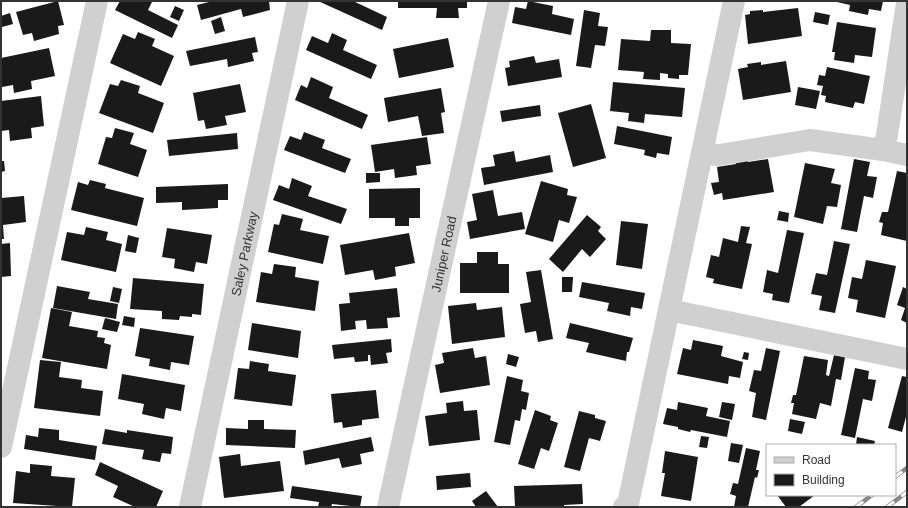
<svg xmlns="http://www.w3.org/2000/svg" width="908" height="508" font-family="Helvetica,sans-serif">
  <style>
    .building { fill: #1a1a1a }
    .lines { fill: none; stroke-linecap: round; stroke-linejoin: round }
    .street { stroke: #d0d0d0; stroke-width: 22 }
    .rail-casing { stroke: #888; stroke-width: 4.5 }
    .rail { stroke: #fff; stroke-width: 3; stroke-dasharray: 9; stroke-linecap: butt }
    .labels { text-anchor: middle; stroke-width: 4; stroke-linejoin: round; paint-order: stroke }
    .street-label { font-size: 13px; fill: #333; stroke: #fff }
  </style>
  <rect width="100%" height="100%" fill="#fff"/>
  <g class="building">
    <polygon points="58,1 64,25 58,26 59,34 34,41 32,33 23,35 16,12"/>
    <polygon points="120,1 152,2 148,10 178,25 172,38 115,10"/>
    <polygon points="213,1 269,1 270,10 243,17 241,9 201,20 197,5"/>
    <polygon points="318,1 353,1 387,17 382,30"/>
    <polygon points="398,1 467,1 467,8 458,8 459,18 436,18 437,8 398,8"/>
    <polygon points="528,1 553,6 552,14 574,19 571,35 512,23 515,7 526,9"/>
    <polygon points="838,1 883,1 881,11 869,9 868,15 849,11 850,5 837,2"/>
    <polygon points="175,6 184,10 179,21 170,17"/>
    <polygon points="798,8 802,36 748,44 745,15 750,14 750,11 763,10 763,12"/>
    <polygon points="584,10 600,13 598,26 608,27 605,46 595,45 591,68 576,66"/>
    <polygon points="815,12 830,15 828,25 813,22"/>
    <polygon points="10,13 13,24 2,27 1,16"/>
    <polygon points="221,17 225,31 215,34 211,21"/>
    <polygon points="837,22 876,28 872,57 855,55 854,63 834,60 835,52 832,52"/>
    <polygon points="651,30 671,30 671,43 691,44 688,75 679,75 679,79 668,78 668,74 660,73 660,80 643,79 644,72 618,70 621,39 650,41"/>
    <polygon points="138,32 155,39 152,46 174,56 161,86 110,63 123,34 135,39"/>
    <polygon points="332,33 347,40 343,50 377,65 371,79 306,50 312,36 328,43"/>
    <polygon points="255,37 258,52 252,53 254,61 228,67 227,59 190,66 186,51"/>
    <polygon points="448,38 454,67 399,78 393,49"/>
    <polygon points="49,48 55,76 31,81 32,89 14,93 13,85 2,87 1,81 1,58"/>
    <polygon points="534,56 536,63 559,59 562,77 508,86 505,68 510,67 509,61"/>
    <polygon points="786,61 791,92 743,100 738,69 748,67 747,64 761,62 761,65"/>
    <polygon points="827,67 870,76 864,104 855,102 853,108 825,102 826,96 821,95 823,86 817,85 819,75 825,76"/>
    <polygon points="311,77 333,87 329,98 368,115 362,129 295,100 301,85 307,88"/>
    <polygon points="121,80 140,86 138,93 164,103 153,133 99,113 110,84 118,86"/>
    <polygon points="613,82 685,88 682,117 645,114 644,123 628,121 629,113 610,111"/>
    <polygon points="240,84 246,112 225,116 227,125 206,129 204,120 198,121 193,93"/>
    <polygon points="798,87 820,91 816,109 795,105"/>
    <polygon points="441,88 445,112 441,113 444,133 422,136 418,116 388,122 384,98"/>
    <polygon points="41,96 44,126 31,128 32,138 10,141 9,130 1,131 1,101"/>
    <polygon points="591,104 606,158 573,167 558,113"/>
    <polygon points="540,105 541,116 502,122 500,111"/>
    <polygon points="617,126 672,137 669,155 657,153 656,158 644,155 645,150 614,144"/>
    <polygon points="115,128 134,133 130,144 147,150 138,177 98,164 106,137 112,138"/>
    <polygon points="304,132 325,140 322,148 351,159 345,173 284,150 290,136 301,140"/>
    <polygon points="237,133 238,149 169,156 167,140"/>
    <polygon points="427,137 431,164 416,166 417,175 395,178 394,169 375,172 371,145"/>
    <polygon points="514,151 516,162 550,155 553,172 484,185 481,168 495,166 493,155"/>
    <polygon points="747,158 748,162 768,159 774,192 723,200 722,193 714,195 711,183 719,182 717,167 736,164 735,160"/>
    <polygon points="854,159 870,162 867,176 877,177 873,198 864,196 857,232 841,229"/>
    <polygon points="1,161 4,161 5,171 1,172"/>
    <polygon points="805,163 835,169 831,183 841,185 837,207 827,206 823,224 794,217"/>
    <polygon points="897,171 907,173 907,241 881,235 883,223 879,222 882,212 888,212"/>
    <polygon points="366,173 380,173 380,182 366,183"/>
    <polygon points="292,178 312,186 308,196 347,209 341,224 273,200 279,185 289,189"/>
    <polygon points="90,180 106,184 105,188 144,198 137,226 71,210 78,182 88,185"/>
    <polygon points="541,181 568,189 567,195 577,197 569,223 559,220 553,242 525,234"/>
    <polygon points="228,184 228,200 218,200 218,208 182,210 182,202 156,203 156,187"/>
    <polygon points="420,188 420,218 409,218 409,226 395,226 395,218 369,218 369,189"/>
    <polygon points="493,190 498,216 522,212 525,229 470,239 467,222 477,220 472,194"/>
    <polygon points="24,196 26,222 3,225 4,239 1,239 1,198"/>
    <polygon points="779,211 789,213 788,222 777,220"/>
    <polygon points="282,214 303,219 300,230 329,236 323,264 268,252 274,224 279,225"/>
    <polygon points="587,215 601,227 598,231 606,239 590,257 582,249 563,272 549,259"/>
    <polygon points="621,221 648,224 642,269 616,265"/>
    <polygon points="741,226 750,227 746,243 752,244 742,289 713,283 714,279 706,277 711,255 719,257 723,238 738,242"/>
    <polygon points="86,227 108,232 106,240 122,244 116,272 61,260 67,232 84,235"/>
    <polygon points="167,228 212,235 207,264 196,262 194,272 174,268 175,259 162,257"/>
    <polygon points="787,230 804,233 789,303 772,300 773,294 763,292 767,270 778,273"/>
    <polygon points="409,233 415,263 395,267 396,276 375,280 373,270 345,275 340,245"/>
    <polygon points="128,235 139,238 136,253 125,251"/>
    <polygon points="834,241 850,244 835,313 819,310 822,296 811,294 816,273 827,275"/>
    <polygon points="10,243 11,276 1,277 1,244"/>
    <polygon points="477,252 498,252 498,264 509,264 509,293 460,293 460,263 477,263"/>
    <polygon points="866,260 896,266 885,318 856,312 858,300 848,298 852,277 862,279"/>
    <polygon points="274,264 296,267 295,277 319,281 315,311 256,302 261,272 272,274"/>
    <polygon points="541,270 553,339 538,342 536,331 525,333 520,304 531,302 526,272"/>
    <polygon points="562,277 573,277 572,292 562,292"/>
    <polygon points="133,278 204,284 201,315 192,314 192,317 180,316 179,320 162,319 162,311 130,309"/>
    <polygon points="582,282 645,293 642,309 631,307 630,316 607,311 609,303 579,297"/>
    <polygon points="57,286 90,292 88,299 118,304 116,319 53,308"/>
    <polygon points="113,287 122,289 119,303 110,301"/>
    <polygon points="903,287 907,289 907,323 901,320 905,308 897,305"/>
    <polygon points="397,288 400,317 387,318 388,328 367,329 366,320 355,321 356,329 341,331 339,304 350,303 349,293"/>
    <polygon points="476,303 477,310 502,307 505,337 452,344 448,306"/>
    <polygon points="51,308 72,312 69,326 98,331 97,337 105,338 104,343 111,345 107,369 42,358"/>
    <polygon points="124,316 135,318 134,327 122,325"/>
    <polygon points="105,318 120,322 117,332 102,329"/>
    <polygon points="252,323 301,331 298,358 248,350"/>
    <polygon points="570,323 633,338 629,352 627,352 626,361 586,352 589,343 566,338"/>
    <polygon points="140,328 194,336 189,365 171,362 170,370 149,366 150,359 135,356"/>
    <polygon points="391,339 392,352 386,353 388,363 371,365 370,355 368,355 368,361 355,362 354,357 334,359 332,345"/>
    <polygon points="693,340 723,346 721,356 743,362 740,378 729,376 728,384 677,374 683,348 691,350"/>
    <polygon points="473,348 475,358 486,356 490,385 440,393 435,365 444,363 442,353"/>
    <polygon points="766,348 780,351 766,420 752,417 756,393 749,391 754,370 761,371"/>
    <polygon points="744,352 749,353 748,360 742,359"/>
    <polygon points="508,354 519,357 516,367 506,364"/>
    <polygon points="834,355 845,357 841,380 836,379 831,406 820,403 816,419 792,414 794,403 791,403 793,395 796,395 804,356 828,360 826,375 829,376"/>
    <polygon points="40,360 61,362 59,377 82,380 81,388 103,391 100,416 34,408"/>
    <polygon points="250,361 269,364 268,371 296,375 292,406 234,399 238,368 249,369"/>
    <polygon points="855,368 869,371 868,379 876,380 872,401 863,399 855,438 841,435"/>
    <polygon points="122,374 185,385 181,411 166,408 164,419 142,414 144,404 118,399"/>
    <polygon points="507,376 523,380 521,391 529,393 526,410 522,409 520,421 515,420 510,445 494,442"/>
    <polygon points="902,376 907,377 907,413 902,432 888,428"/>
    <polygon points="376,390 379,418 362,420 362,425 343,428 342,422 334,423 331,394"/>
    <polygon points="463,401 464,411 477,410 480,440 429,446 425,416 447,413 446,403"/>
    <polygon points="678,402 708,408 706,416 730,421 727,437 691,430 690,432 678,429 678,427 663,424 667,408 677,410"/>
    <polygon points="722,402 735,404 732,420 719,417"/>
    <polygon points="535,410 551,416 550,420 558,423 549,451 541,448 534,469 518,464"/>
    <polygon points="579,411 595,415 595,418 606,421 600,441 589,438 580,471 564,467"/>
    <polygon points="790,419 805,422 802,434 788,431"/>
    <polygon points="248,420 264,420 264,429 296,430 295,448 226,445 226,428 248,429"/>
    <polygon points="39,428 59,430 59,440 97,446 95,460 24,449 26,435 38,437"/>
    <polygon points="105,429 127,433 127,430 173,437 171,454 162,453 160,462 142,459 144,450 102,444"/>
    <polygon points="701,436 709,437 707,448 699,447"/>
    <polygon points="371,437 374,451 360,454 362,464 342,468 339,458 305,465 303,451"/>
    <polygon points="857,437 875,441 874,445 856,445"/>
    <polygon points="731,443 743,445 739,463 728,461"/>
    <polygon points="746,448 760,451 756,470 759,470 757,478 755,477 748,507 734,507 736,496 730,494 733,483 738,484"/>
    <polygon points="665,451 698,457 691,501 661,496 665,473 662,473"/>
    <polygon points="240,454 241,466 280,461 284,491 224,498 219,457"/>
    <polygon points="100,462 163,491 156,507 135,507 113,497 118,486 95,475"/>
    <polygon points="30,464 52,466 51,476 75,478 72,507 13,503 16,471 30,473"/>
    <polygon points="470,473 471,487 437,490 436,476"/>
    <polygon points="582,484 583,504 564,505 564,507 543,507 543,506 515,507 514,486"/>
    <polygon points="292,486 362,496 360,507 332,504 331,507 318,507 319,502 290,498"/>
    <polygon points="486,491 498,507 476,507 472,501"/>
    <polygon points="777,495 815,495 799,507 786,507"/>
  </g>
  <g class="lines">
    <g class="street">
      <polyline points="883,150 887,135 907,3"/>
      <polyline points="703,154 719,155 810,140 883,150 907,155"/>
      <polyline points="669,310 907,359"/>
      <polyline points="1,447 97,1"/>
      <path id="s1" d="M 190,507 L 298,1"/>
      <path id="s2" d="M 388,507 L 499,1"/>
      <polyline points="624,507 628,504 734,1"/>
    </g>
    <g class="rail-casing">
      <g id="rail">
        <polyline points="895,477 907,468"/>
        <polyline points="856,507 872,495"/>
        <polyline points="887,507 907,492"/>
      </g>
    </g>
    <use href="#rail" class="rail"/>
  </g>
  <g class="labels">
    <g class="street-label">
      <text dy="5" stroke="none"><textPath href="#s1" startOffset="259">Saley Parkway</textPath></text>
      <text dy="5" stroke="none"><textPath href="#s2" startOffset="259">Juniper Road</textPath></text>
    </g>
  </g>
  <rect width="908" height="508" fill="none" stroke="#333333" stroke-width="4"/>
  <rect x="766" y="444" width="130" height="52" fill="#ffffff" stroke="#adadad"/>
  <rect x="774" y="457" width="20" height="6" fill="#d0d0d0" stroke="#adadad"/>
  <text x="802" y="464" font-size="12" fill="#333333">Road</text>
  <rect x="774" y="474" width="20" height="12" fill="#1a1a1a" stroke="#adadad"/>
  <text x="802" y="484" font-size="12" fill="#333333">Building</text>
</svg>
